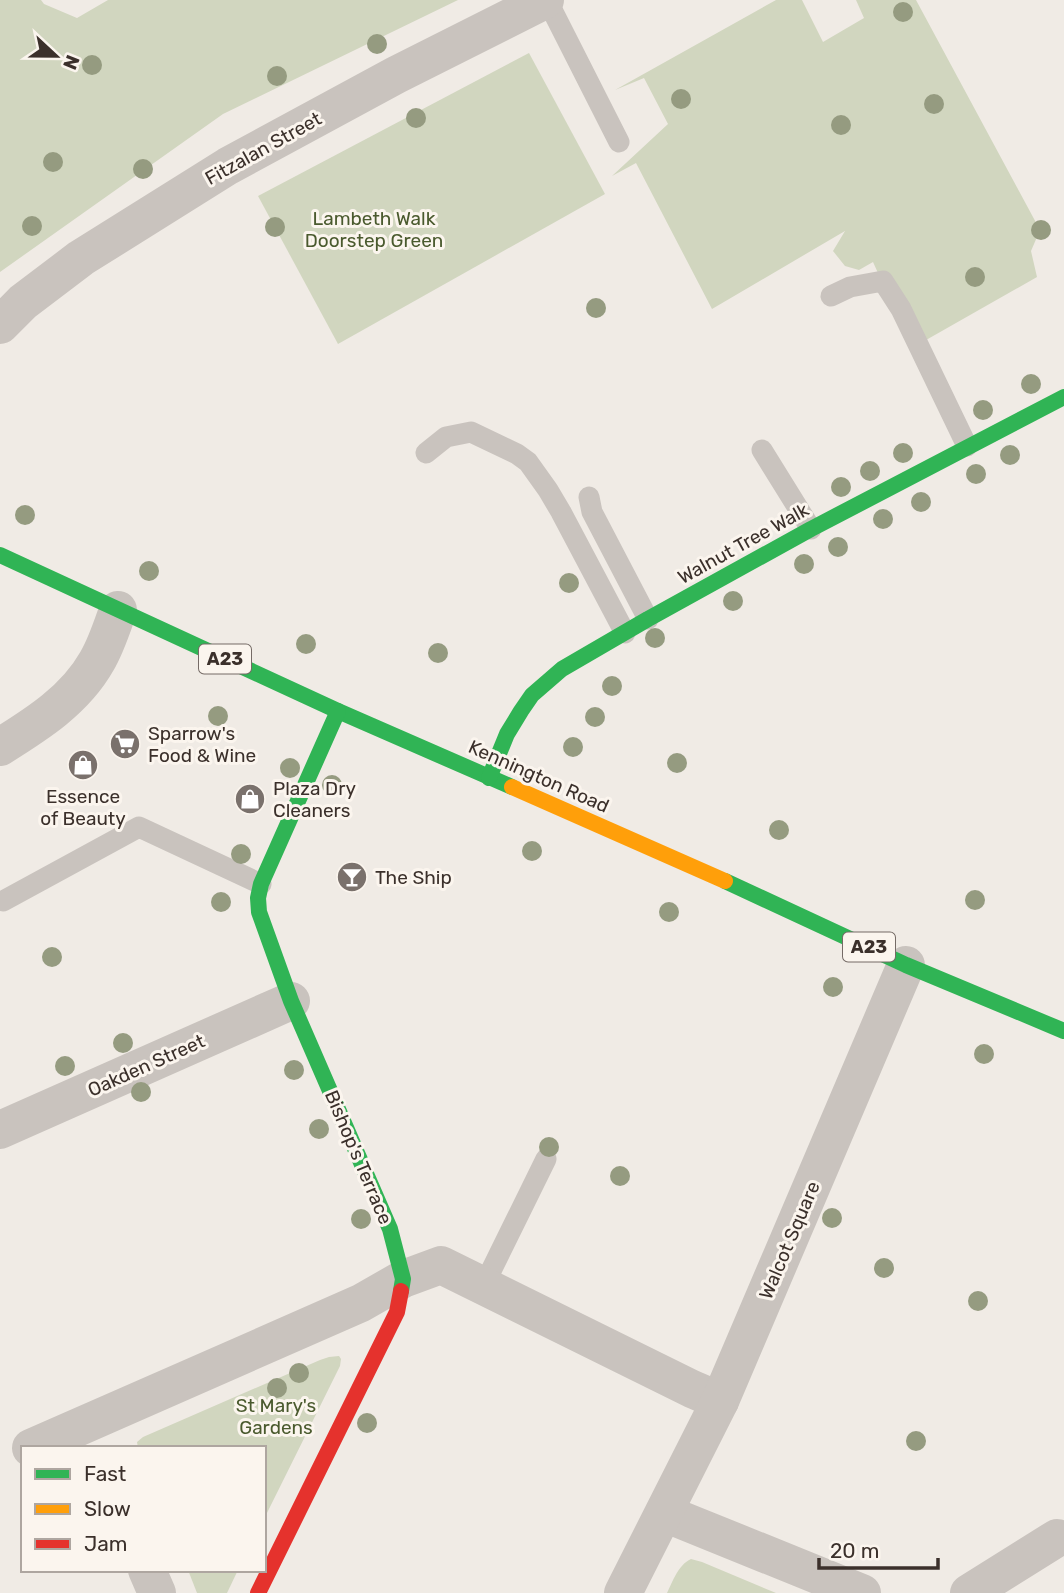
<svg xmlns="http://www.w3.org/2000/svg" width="1064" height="1593" font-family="Rubik,sans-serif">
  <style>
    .green { fill: #d1d6bf }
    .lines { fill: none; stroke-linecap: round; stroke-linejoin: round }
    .lane { stroke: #c9c3be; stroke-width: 21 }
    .street { stroke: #c9c3be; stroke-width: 38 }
    .fast { stroke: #30b455; stroke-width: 16 }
    .slow { stroke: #ff9f0a; stroke-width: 16 }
    .jam { stroke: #e5322d; stroke-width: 16 }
    .tree { fill: #959b80 }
    .labels { text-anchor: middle; stroke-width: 6; stroke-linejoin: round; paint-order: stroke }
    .shield { fill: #fbf5ee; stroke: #756b66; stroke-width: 2 }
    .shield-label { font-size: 18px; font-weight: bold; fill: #3b302b }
    .street-label { font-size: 19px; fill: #3b302b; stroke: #fbf5ee }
    .park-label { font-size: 19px; fill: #4a5a2e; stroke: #fbf5ee }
    .poi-label { font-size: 19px; fill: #3b302b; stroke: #fbf5ee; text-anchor: start }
  </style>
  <rect width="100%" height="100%" fill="#f0ebe5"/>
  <g class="green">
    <polygon points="0,0 41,0 44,4 77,18 108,0 458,0 223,114 0,272"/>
    <polygon points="776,0 802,0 823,42 864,18 856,0 916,0 1040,230 1031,251 1037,277 912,348 873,262 859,270 845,266 833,251 845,231 712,309 636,163 612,176 668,124 644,78 615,90"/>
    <polygon points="529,53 605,194 338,344 258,196"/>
    <polygon points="339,1356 341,1359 340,1366 264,1519 264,1448 138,1448 137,1442 143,1437 320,1360 329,1357"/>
    <path d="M 691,1559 L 702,1562 L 776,1593 L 667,1593 C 673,1581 678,1565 691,1559 Z"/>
    <polygon points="188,1570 238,1570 227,1593 197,1593"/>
  </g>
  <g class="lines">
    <g class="lane">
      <polyline points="547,0 619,142"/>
      <polyline points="831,296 850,287 883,281 901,309 967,446"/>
      <polyline points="762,450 811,529"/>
      <polyline points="426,453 446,437 471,432 517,454 528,462 548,490 561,512 625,633"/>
      <polyline points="589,497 592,512 648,619"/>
      <polyline points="3,901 139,827 261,884"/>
      <polyline points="483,1287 546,1159"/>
    </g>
    <g class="street">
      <polyline points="0,325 23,302 81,258 228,166 396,75 545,0"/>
      <path d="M 0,747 C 37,724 75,700 97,661 C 106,646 112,627 118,610"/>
      <polyline points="0,1130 291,1001"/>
      <polyline points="31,1448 361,1303 403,1279 441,1265 692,1389 720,1401"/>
      <polyline points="664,1513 862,1593"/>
      <polyline points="147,1570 157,1593"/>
      <polyline points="623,1593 720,1401 906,965"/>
      <polyline points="969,1593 1057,1538"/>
    </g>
    <g class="fast">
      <polyline points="0,555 338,711 512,787"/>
      <polyline points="338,711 261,884 258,898 259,912 291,1001 390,1229 403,1279 401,1291"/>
      <polyline points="489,778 507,734 521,711 532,695 562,669 648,619 811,529 1064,397"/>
      <polyline points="725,881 906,965 1064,1031"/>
    </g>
    <polyline class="slow" points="512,787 725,881"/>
    <polyline class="jam" points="258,1593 397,1312 401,1291"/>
  </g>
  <g class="tree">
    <circle cx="903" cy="12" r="10"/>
    <circle cx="377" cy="44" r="10"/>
    <circle cx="92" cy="65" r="10"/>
    <circle cx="277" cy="76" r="10"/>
    <circle cx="681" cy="99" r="10"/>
    <circle cx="934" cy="104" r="10"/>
    <circle cx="416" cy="118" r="10"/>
    <circle cx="841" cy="125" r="10"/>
    <circle cx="53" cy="162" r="10"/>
    <circle cx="143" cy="169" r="10"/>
    <circle cx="32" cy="226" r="10"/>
    <circle cx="275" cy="227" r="10"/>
    <circle cx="1041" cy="230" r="10"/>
    <circle cx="975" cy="277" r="10"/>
    <circle cx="596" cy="308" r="10"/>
    <circle cx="1031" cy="384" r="10"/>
    <circle cx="983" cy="410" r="10"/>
    <circle cx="903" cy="453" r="10"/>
    <circle cx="1010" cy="455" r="10"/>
    <circle cx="870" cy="471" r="10"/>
    <circle cx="976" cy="474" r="10"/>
    <circle cx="841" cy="487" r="10"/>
    <circle cx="921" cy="502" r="10"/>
    <circle cx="25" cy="515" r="10"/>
    <circle cx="883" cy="519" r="10"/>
    <circle cx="838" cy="547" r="10"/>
    <circle cx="804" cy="564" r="10"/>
    <circle cx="149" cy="571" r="10"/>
    <circle cx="569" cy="583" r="10"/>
    <circle cx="733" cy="601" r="10"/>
    <circle cx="655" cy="638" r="10"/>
    <circle cx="306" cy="644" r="10"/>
    <circle cx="438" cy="653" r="10"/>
    <circle cx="612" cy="686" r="10"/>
    <circle cx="218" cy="716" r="10"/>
    <circle cx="595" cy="717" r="10"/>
    <circle cx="573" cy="747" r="10"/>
    <circle cx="677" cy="763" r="10"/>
    <circle cx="290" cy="768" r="10"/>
    <circle cx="332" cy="785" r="10"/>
    <circle cx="779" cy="830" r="10"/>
    <circle cx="532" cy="851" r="10"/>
    <circle cx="241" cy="854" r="10"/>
    <circle cx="975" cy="900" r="10"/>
    <circle cx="221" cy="902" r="10"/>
    <circle cx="669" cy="912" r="10"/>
    <circle cx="52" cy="957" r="10"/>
    <circle cx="833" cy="987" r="10"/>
    <circle cx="123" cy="1043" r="10"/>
    <circle cx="984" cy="1054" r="10"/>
    <circle cx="65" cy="1066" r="10"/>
    <circle cx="294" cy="1070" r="10"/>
    <circle cx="141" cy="1092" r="10"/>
    <circle cx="319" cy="1129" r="10"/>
    <circle cx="549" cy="1147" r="10"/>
    <circle cx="620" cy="1176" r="10"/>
    <circle cx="832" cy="1218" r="10"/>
    <circle cx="361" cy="1219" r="10"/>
    <circle cx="884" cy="1268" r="10"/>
    <circle cx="978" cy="1301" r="10"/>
    <circle cx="299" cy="1373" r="10"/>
    <circle cx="277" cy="1388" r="10"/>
    <circle cx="367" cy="1423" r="10"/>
    <circle cx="916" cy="1441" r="10"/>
  </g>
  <defs>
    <g id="supermarket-disc" transform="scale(1.575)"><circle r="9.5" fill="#7a716c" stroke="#fbf5ee"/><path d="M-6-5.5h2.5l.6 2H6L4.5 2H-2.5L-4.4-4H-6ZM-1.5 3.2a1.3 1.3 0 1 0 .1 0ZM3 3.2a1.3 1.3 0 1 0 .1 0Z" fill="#fff"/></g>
    <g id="shop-disc" transform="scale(1.575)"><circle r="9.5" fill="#7a716c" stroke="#fbf5ee"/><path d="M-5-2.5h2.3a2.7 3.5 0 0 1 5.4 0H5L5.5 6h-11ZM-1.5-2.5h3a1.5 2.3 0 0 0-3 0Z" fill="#fff"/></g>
    <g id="bar-disc" transform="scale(1.575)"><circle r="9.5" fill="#7a716c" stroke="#fbf5ee"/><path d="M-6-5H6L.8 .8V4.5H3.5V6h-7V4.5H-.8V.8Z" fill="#fff"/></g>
  </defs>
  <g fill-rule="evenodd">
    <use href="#supermarket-disc" x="125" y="744"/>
    <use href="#shop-disc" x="83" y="765"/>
    <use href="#shop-disc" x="250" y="799"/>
    <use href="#bar-disc" x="352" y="877"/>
  </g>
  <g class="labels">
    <g class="shield">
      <rect x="199" y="644.5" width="52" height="29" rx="5"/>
      <rect x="843" y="932.5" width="52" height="29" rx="5"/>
    </g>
    <g class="shield-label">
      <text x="225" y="665">A23</text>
      <text x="869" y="953">A23</text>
    </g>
    <g class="street-label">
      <text transform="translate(263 148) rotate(-29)" y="7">Fitzalan Street</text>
      <text transform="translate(743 543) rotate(-29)" y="7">Walnut Tree Walk</text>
      <text transform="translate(539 776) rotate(24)" y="7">Kennington Road</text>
      <text transform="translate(146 1065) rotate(-24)" y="7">Oakden Street</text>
      <text transform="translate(359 1157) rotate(67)" y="7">Bishop's Terrace</text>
      <text transform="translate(789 1240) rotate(-67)" y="7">Walcot Square</text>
    </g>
    <g class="park-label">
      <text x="374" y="225">Lambeth Walk<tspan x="374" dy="22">Doorstep Green</tspan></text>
      <text x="276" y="1412">St Mary's<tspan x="276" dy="22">Gardens</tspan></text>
    </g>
    <g class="poi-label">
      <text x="148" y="740">Sparrow's<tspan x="148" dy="22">Food &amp; Wine</tspan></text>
      <text x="273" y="795">Plaza Dry<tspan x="273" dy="22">Cleaners</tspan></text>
      <text x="83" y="803" text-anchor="middle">Essence<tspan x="83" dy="22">of Beauty</tspan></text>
      <text x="375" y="884">The Ship</text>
    </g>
  </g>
  <rect x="21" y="1446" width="245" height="126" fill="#fbf5ee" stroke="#aea6a0" stroke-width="2"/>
  <rect x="35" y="1469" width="35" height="10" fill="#30b455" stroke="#aea6a0" stroke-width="2"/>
  <text x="84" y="1481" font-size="21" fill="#3b302b">Fast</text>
  <rect x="35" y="1504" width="35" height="10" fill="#ff9f0a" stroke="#aea6a0" stroke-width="2"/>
  <text x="84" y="1516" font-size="21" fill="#3b302b">Slow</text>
  <rect x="35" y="1539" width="35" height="10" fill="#e5322d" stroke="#aea6a0" stroke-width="2"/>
  <text x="84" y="1551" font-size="21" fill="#3b302b">Jam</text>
  <g transform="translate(56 56) rotate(112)" stroke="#fbf5ee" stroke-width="5" paint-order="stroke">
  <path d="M0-5L12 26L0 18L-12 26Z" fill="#3b302b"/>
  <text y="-10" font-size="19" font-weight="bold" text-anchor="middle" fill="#3b302b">N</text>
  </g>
  <path d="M819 1558v10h119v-10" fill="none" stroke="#3b302b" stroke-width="3.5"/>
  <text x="830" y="1558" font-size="21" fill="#3b302b" stroke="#fbf5ee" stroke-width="5" paint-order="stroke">20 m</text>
</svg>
